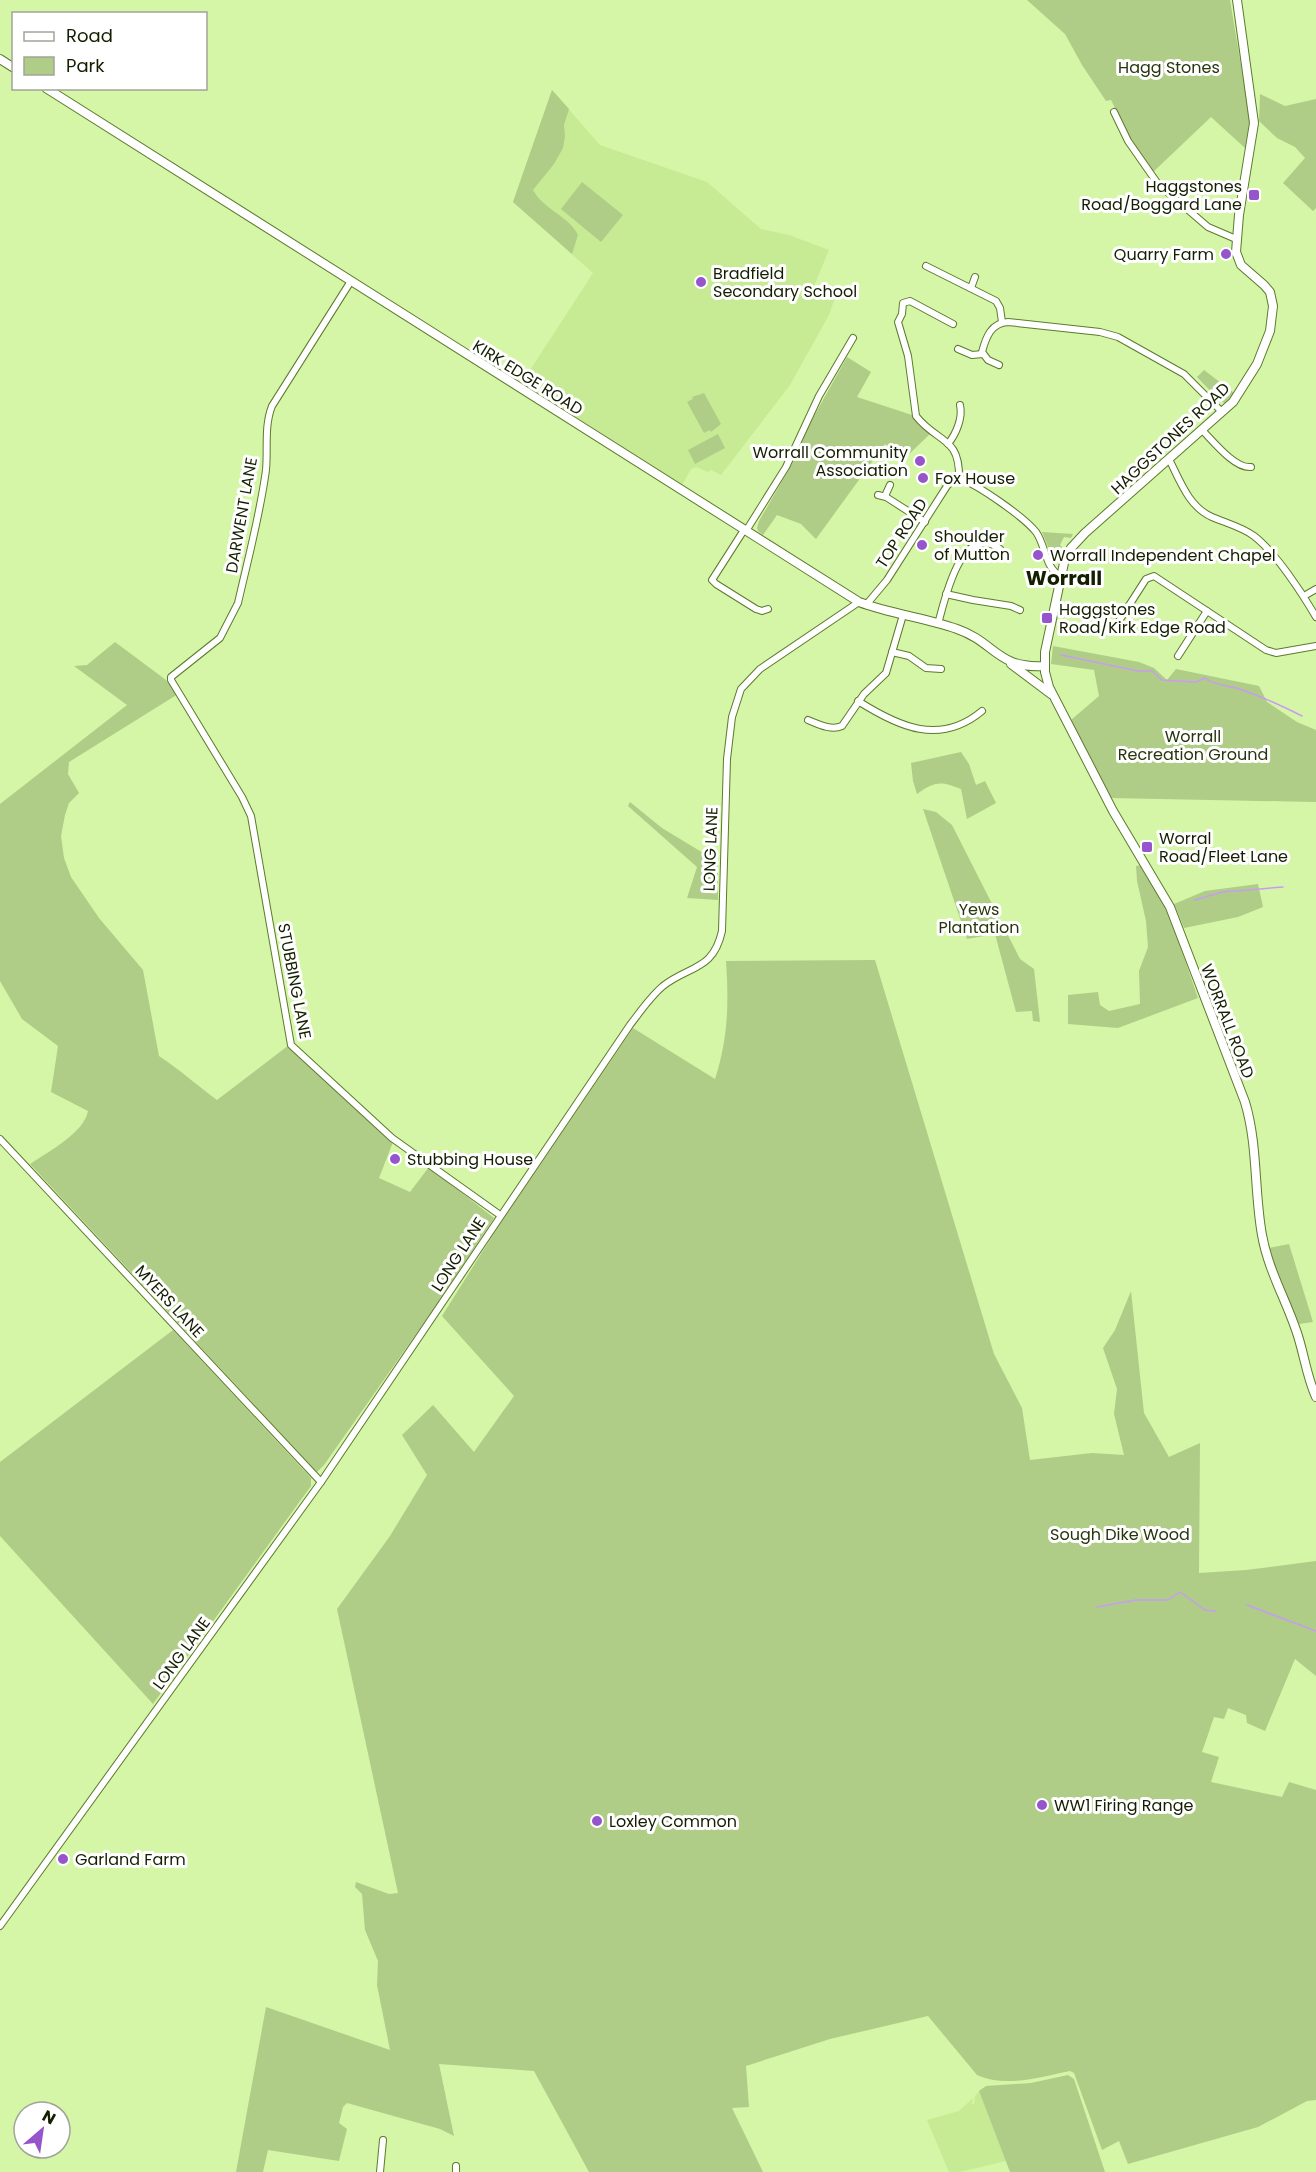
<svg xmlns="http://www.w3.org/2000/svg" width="1316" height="2172" font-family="Poppins,sans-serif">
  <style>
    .built { fill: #c7eb94 }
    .green { fill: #afcd87 }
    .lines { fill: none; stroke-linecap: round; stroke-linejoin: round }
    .stream { stroke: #c99bf5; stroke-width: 1.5 }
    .minor-casing { stroke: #5d7a2e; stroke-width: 8 }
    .tertiary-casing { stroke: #5d7a2e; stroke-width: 10 }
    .minor { stroke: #fff; stroke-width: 6 }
    .tertiary { stroke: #fff; stroke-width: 8 }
    .poi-dot { fill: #9655cb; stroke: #fff; stroke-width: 2 }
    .labels { text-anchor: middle; stroke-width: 6; stroke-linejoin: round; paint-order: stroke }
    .park-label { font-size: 16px; fill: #27360d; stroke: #fff }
    .poi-label { font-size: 16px; fill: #141f01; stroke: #fff; text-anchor: start }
    .street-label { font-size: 16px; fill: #141f01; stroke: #fff }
    .quarter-label { font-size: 20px; font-weight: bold; fill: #141f01; stroke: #fff }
  </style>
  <rect width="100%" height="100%" fill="#d4f6a6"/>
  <g class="built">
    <polygon points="552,90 600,145 707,182 761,229 789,235 829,250 812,291 835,298 829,315 790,385 721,475 711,470 708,472 696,467 691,469 682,485 521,384 593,273 513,202"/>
    <polygon points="979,2091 1006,2161 960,2172 949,2172 927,2120 959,2111 973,2098 972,2104 974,2104 975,2096"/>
  </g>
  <g class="green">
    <polygon points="1027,0 1230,0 1250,119 1245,148 1211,117 1152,173 1128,134 1111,100 1106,101 1082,65 1065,34"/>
    <path d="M 552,90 L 569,109 L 564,125 L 565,136 L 563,148 L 554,164 L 533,190 C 544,210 569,216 578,235 L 572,254 L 513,202 Z"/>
    <polygon points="1260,94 1285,106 1316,99 1316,208 1313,211 1283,183 1305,158 1295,147 1277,138 1259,121"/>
    <polygon points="582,182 623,215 601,242 561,209"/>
    <polygon points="847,357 871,372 857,397 912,415 930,434 905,458 885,444 816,539 801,524 777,515 763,535 758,531 757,528 759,521 792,464 809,425"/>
    <polygon points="1204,370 1234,393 1225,403 1220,401 1197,377"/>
    <polygon points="704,393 721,424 711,432 710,430 704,433 687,402 693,399 692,397"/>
    <polygon points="718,434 725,448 695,464 688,450"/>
    <polygon points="1042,532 1073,534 1071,538 1064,537 1060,545 1064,549 1055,564"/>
    <path d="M 115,642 L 166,680 L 178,694 L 69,762 L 68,774 L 79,793 L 69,803 L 65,815 L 61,836 L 64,858 L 71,877 L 99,918 L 143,970 L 159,1056 C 180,1070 197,1085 217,1100 L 289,1045 L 393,1142 L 379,1178 L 410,1192 L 429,1167 L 494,1218 L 433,1310 L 324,1465 L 317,1472 L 30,1164 C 48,1152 84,1133 88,1111 L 51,1092 L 58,1046 L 22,1019 L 0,981 L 0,804 L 127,705 L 74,666 L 87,665 Z"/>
    <polygon points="1053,646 1139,662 1154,668 1167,680 1176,669 1259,686 1267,702 1297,722 1316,730 1316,802 1110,798 1071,720 1099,696 1094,670 1051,664"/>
    <path d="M 961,752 L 969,764 L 976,785 L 985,781 L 996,803 L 967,819 L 961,789 C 941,781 935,781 917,794 L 913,781 L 911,763 Z"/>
    <polygon points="630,802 662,828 718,862 718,900 687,898 697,867 628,806"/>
    <polygon points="923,809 936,812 952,825 1020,959 1034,969 1040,1022 1033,1021 1032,1011 1016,1012 995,934 967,939"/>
    <polygon points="1142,865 1165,907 1175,931 1198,998 1118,1028 1068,1024 1068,995 1098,992 1100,1005 1109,1011 1140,1004 1139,971 1148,947 1146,921 1137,881 1136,866"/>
    <polygon points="1258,884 1263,907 1238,917 1184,928 1174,904 1205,891"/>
    <path d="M 875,960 L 994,1354 L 1022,1408 L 1030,1460 L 1092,1453 L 1124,1455 L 1114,1414 L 1117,1389 L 1103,1348 L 1115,1330 L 1131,1291 L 1144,1413 L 1169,1457 L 1200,1443 L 1199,1573 L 1246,1570 L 1316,1561 L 1316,1676 L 1295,1659 L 1265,1731 L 1247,1723 L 1246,1715 L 1228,1708 L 1224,1719 L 1214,1717 L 1202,1752 L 1219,1757 L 1211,1782 L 1282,1797 L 1289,1782 L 1316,1790 L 1316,2100 L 1307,2101 L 1258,2127 L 1128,2164 L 1119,2141 L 1102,2150 L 1074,2073 L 1070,2071 C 1041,2077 1005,2088 977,2075 L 928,2016 L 830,2039 L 746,2066 L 749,2107 L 732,2108 L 763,2172 L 589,2172 L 534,2071 L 439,2064 L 454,2136 L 440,2129 L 347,2103 L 343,2107 L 339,2123 L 347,2129 L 339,2161 L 268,2150 L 263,2172 L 236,2172 L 266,2007 L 390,2050 L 377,1985 L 378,1961 L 365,1930 L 362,1894 L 355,1887 L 356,1882 L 389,1894 L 398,1893 L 337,1609 L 390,1536 L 427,1475 L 402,1435 L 433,1405 L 474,1452 L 514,1396 L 442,1316 L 496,1230 L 633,1028 L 715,1079 C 728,1039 729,1004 726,961 Z"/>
    <polygon points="1289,1244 1313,1322 1299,1324 1278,1276 1269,1248"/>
    <polygon points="173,1330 311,1478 311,1486 153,1704 0,1536 0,1462"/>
    <polygon points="1068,2075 1074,2079 1105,2172 1010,2172 979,2091 986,2086 1031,2083"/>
  </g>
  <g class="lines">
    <g class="stream">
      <path d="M 1061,655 L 1138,671 L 1152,671 L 1162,680 L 1196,682 L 1205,678 C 1214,685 1225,685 1236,688 C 1259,695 1280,705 1302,716"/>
      <polyline points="1195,900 1222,892 1283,887"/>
      <polyline points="1247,1605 1316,1631"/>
      <polyline points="1097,1607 1136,1600 1168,1600 1180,1592 1205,1610 1216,1611"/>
    </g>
    <g class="minor-casing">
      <g id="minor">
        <polyline points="1114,112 1128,141 1158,184 1208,227 1236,239"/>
        <polyline points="926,266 996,301 1000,308 1002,322"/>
        <path d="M 351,281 L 272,406 C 264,426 268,449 266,470 C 260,515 248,559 238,603 L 220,638 L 171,677 L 171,680 L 242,797 L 251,816 L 291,1045 L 392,1138 L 500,1215"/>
        <polyline points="971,288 975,277"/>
        <path d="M 953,324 L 910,301 L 903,303 L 902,314 L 898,322 L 908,356 L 916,416 C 937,443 960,436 959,478"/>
        <polyline points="958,349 972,355 983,354"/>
        <path d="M 999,365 L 988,360 L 982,352 C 986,337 991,323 1008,322 L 1100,332 L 1118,337 L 1184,374 L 1222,412"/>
        <path d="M 1202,430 C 1213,441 1235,469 1251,467"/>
        <path d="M 948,444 C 956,434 963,418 960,405"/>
        <path d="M 1169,459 C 1180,481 1189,507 1212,517 C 1226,523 1242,527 1254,536 C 1276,553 1302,593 1316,617"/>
        <path d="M 959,478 C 978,485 1023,516 1036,532 C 1046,546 1045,569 1061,576"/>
        <polyline points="878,495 886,497 925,522"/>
        <polyline points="885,496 890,485"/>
        <polyline points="744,530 712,580 716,584 756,609 762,611 768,609"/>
        <polyline points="746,531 786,467 819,396 853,338"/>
        <polyline points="946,594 973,600 1011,606 1020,610"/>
        <polyline points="1304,596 1316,589"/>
        <polyline points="866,605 887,580 947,486 952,481 959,478"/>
        <polyline points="1119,621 1146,579 1154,576 1266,650 1276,653 1316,646"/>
        <path d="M 938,624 C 945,599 961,521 1000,549"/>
        <polyline points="892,652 909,656 926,668 941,669"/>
        <polyline points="1178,656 1207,611"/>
        <path d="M 858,701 C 899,727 940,746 982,711"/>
        <path d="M 808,720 C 818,724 831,731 842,726 L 864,694 L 886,673 L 903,615"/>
        <polyline points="0,1139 321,1482"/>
        <path d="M 0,1926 L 321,1482 L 630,1025 C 640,1012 650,997 663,986 C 690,965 713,971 722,931 L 727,759 L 732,717 L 741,689 L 760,669 L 859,602"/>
        <polyline points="456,2166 456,2172"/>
        <polyline points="380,2172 383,2140"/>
      </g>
    </g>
    <g class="tertiary-casing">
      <g id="tertiary">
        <path d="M 1237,0 L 1254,123 L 1239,215 L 1236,252 L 1241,265 L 1264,285 L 1270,292 L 1273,306 L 1270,331 L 1257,364 L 1233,402 L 1085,533 L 1071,548 L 1064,563 L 1045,652 L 1045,672 L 1049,687 L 1113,811 L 1170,907 L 1245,1102 C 1258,1145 1254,1191 1262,1235 C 1268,1269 1285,1298 1296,1330 C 1304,1352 1306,1375 1316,1397"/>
        <polyline points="0,59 14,68"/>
        <path d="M 46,88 L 859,602 C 891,614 926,618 957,629 C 995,642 997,669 1044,666"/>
        <polyline points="1011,664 1051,694"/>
      </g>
    </g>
    <use href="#minor" class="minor"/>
    <use href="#tertiary" class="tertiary"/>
  </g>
  <g class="poi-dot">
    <rect x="1248" y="189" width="12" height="12" rx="3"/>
    <circle cx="1226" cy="254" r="6"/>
    <circle cx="701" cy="282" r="6"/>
    <circle cx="920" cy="461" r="6"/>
    <circle cx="923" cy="478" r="6"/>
    <circle cx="922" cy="545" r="6"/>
    <circle cx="1038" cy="555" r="6"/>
    <rect x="1041" y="612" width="12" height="12" rx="3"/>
    <rect x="1141" y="841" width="12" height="12" rx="3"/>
    <circle cx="395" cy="1159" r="6"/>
    <circle cx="1042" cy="1805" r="6"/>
    <circle cx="597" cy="1821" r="6"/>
    <circle cx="63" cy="1859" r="6"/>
  </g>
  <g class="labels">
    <g class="park-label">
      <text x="1169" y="73">Hagg Stones</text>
      <text x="1193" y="742">Worrall<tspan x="1193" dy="18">Recreation Ground</tspan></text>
      <text x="979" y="915">Yews<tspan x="979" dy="18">Plantation</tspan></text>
      <text x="1120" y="1540">Sough Dike Wood</text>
    </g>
    <g class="poi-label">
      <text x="1242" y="192" text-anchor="end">Haggstones<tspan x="1242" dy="18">Road/Boggard Lane</tspan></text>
      <text x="1214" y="260" text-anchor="end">Quarry Farm</text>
      <text x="713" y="279">Bradfield<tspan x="713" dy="18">Secondary School</tspan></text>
      <text x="908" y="458" text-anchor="end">Worrall Community<tspan x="908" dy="18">Association</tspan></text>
      <text x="935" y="484">Fox House</text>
      <text x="934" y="542">Shoulder<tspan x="934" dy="18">of Mutton</tspan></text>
      <text x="1050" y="561">Worrall Independent Chapel</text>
      <text x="1059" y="615">Haggstones<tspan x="1059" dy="18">Road/Kirk Edge Road</tspan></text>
      <text x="1159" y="844">Worral<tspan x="1159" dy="18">Road/Fleet Lane</tspan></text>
      <text x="407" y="1165">Stubbing House</text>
      <text x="1054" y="1811">WW1 Firing Range</text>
      <text x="609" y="1827">Loxley Common</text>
      <text x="75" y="1865">Garland Farm</text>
    </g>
    <g class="street-label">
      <text transform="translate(528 377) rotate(32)" y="6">KIRK EDGE ROAD</text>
      <text transform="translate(1170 438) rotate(-43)" y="6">HAGGSTONES ROAD</text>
      <text transform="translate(241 515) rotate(-80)" y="6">DARWENT LANE</text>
      <text transform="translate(901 533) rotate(-57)" y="6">TOP ROAD</text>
      <text transform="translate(710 849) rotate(-88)" y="6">LONG LANE</text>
      <text transform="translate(295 981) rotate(79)" y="6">STUBBING LANE</text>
      <text transform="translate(1228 1021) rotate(69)" y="6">WORRALL ROAD</text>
      <text transform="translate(458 1254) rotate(-57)" y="6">LONG LANE</text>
      <text transform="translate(170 1301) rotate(47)" y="6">MYERS LANE</text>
      <text transform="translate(181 1653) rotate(-54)" y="6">LONG LANE</text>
    </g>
    <g class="quarter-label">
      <text x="1064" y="585">Worrall</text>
    </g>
  </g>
  <rect x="12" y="12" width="195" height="78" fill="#ffffff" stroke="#a1a599" stroke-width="1.5"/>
  <rect x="24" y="32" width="30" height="9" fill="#ffffff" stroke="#a1a599" stroke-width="1.5"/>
  <text x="66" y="42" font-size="18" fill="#141f01">Road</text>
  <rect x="24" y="57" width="30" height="18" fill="#afcd87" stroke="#a1a599" stroke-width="1.5"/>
  <text x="66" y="72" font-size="18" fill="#141f01">Park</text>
  <g transform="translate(42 2130) rotate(29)"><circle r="28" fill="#ffffff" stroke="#a1a599" stroke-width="1.5"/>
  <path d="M0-4.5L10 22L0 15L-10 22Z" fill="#9655cb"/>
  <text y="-9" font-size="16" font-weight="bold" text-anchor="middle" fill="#141f01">N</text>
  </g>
</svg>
